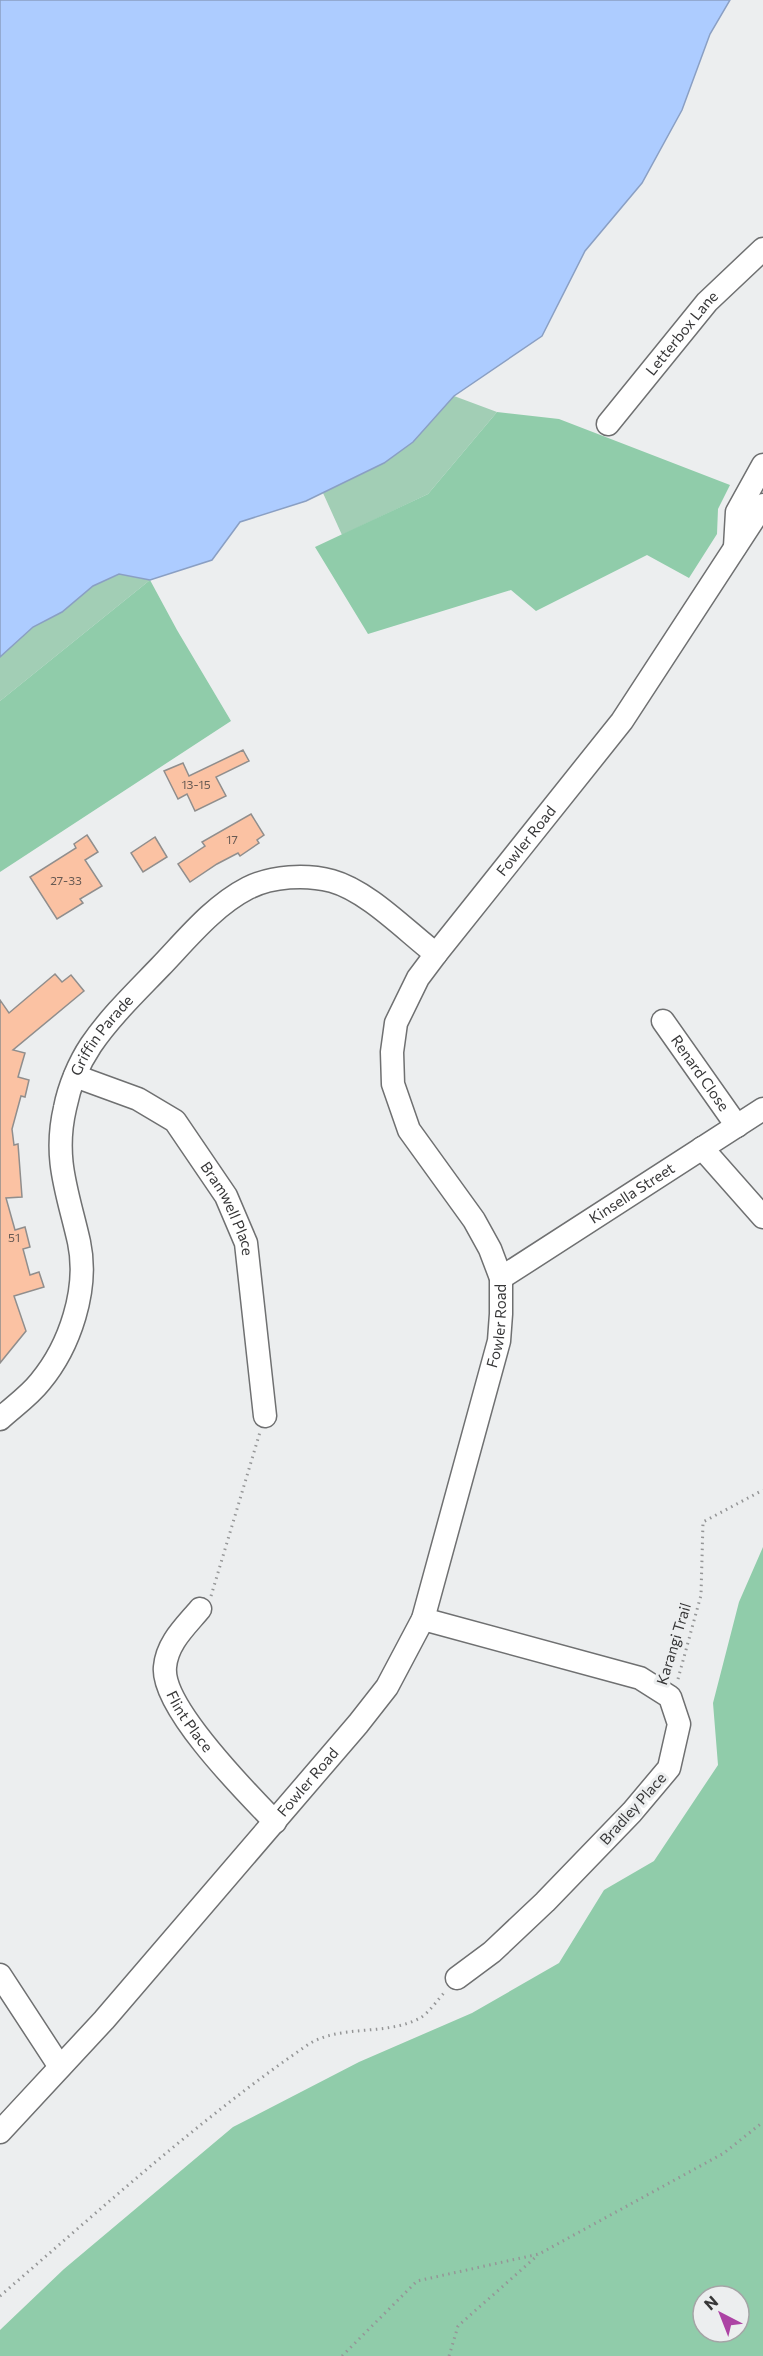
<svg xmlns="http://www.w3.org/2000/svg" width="763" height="2356" font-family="Commissioner,sans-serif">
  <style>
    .green { fill: #a2ceb5 }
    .forest { fill: #90ccaa; fill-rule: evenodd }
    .water { fill: #adccff; stroke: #8a9fc3; stroke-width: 1.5 }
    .building { fill: #fbc2a3; stroke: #908e8d; stroke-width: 1.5 }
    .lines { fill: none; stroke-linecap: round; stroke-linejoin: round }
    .minor-casing { stroke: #6f7071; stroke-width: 25 }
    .path { stroke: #959697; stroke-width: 3; stroke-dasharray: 1.5 4.5; stroke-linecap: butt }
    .minor { stroke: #fff; stroke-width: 22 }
    .labels { text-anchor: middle; stroke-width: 6; stroke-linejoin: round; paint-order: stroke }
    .number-label { font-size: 12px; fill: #685a53 }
    .street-label { font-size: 15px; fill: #373738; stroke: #eceeef }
  </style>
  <rect width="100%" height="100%" fill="#eceeef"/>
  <g class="green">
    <polygon points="454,396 497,412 428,494 342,535 323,493 384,463 413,442"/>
    <polygon points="119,574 150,580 0,701 0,657 33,627 62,612 93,586"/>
  </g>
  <g class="forest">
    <polygon points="497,412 559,419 730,485 718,509 717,534 689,578 647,555 536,611 511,590 368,634 315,547 428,494"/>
    <polygon points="150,580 177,630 231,721 0,872 0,701"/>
    <path d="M 763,1547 L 763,2356 L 0,2356 L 0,2330 L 64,2269 L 233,2127 L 359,2062 L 472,2013 L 559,1963 L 604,1890 L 654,1861 L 718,1765 L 713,1703 L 739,1602 ZM 703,2296 L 739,2296 L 739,2332 L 703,2332 Z"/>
  </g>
  <polygon class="water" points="0,0 730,0 710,34 682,110 642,183 585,251 542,336 454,396 413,442 384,463 306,501 240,522 212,560 150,580 119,574 93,586 62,612 33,627 0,657"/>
  <g class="building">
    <polygon points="243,750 249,761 216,777 226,796 195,811 187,794 178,799 164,771 183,763 189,776"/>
    <polygon points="251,814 264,835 257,840 259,843 240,856 238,853 217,864 190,882 178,864 205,846 202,842"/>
    <polygon points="87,835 98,852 85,860 102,886 80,899 83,903 57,919 30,877 76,848 74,844"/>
    <polygon points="155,837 167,857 143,872 131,853"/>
    <polygon points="55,974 62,982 71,975 84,991 13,1050 25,1053 18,1077 29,1080 25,1097 21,1096 12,1129 14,1145 18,1144 22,1197 6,1198 15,1230 25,1227 30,1247 23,1249 30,1275 39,1272 44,1287 14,1296 26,1331 0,1363 0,1000 9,1013"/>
  </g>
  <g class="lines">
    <g class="minor-casing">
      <g id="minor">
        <path id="s1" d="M 608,424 L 707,302 L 763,249"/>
        <polyline points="735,547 737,512 763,465"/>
        <path id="s2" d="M 663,1021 L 737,1126"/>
        <path id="s3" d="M 75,1076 L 138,1099 L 175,1121 L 226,1196 L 246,1243 L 265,1416"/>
        <polyline points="702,1148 763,1217"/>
        <path id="s4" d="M 501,1278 L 763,1109"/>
        <path id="s5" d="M 0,1419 C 13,1407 29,1396 40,1382 C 70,1346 89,1289 79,1242 C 68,1193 53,1159 65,1108 C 69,1087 79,1063 91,1045 C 110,1017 136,992 160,967 C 186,940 213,906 248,888 C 272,876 306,874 332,881 C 368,891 406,931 436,954"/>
        <path id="s6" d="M 200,1609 C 185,1627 167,1643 165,1667 C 161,1707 247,1793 275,1822"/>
        <polyline points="423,1619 640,1678 670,1697 679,1724 669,1768 632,1812 545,1902 492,1952 457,1978"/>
        <polyline points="0,1975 60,2067"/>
        <path id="s7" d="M 0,2132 L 104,2020 L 358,1724 L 387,1687 L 423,1619 L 499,1341 L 501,1314 L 501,1278 L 490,1249 L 474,1220 L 409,1130 L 393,1084 L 392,1052 L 396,1023 L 418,978 L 436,954 L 622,721 L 763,505"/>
      </g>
    </g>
    <g class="path">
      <polyline points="211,1596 260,1432"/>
      <polyline points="678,1679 701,1595 703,1522 763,1490"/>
      <path d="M 0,2296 C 100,2210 197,2121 306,2046 C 339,2023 385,2037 420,2018 C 429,2013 438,1999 445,1992"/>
      <polyline points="342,2356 417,2281 539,2254 724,2153 763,2122"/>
      <polyline points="449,2356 458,2326 538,2255"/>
    </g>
    <use href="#minor" class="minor"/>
  </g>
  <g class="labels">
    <g class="number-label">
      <text x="196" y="789">13-15</text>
      <text x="232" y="844">17</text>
      <text x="66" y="885">27-33</text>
      <text x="14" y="1242">51</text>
    </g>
    <g class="street-label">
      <text dy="5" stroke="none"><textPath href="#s1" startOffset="117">Letterbox Lane</textPath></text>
      <text dy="5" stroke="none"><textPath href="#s7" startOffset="1528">Fowler Road</textPath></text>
      <text dy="5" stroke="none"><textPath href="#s5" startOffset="423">Griffin Parade</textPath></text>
      <text dy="5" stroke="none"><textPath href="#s2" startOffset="64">Renard Close</textPath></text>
      <text dy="5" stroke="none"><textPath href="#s4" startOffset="156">Kinsella Street</textPath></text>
      <text dy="5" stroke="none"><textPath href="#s3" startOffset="213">Bramwell Place</textPath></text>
      <text dy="5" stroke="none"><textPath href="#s7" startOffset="970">Fowler Road</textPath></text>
      <text transform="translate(674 1644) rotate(-73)" y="5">Karangi Trail</text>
      <text dy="5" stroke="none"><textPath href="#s6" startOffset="130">Flint Place</textPath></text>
      <text dy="5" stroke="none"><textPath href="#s7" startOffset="466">Fowler Road</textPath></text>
      <text transform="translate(633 1809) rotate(-48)" y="5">Bradley Place</text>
    </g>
  </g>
  <g transform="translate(721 2314) rotate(318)"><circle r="28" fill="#eceeef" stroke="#a4a5a6" stroke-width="1.5"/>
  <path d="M0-4.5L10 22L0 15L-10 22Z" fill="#ac43a4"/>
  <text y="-9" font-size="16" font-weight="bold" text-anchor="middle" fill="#373738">N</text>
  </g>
</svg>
